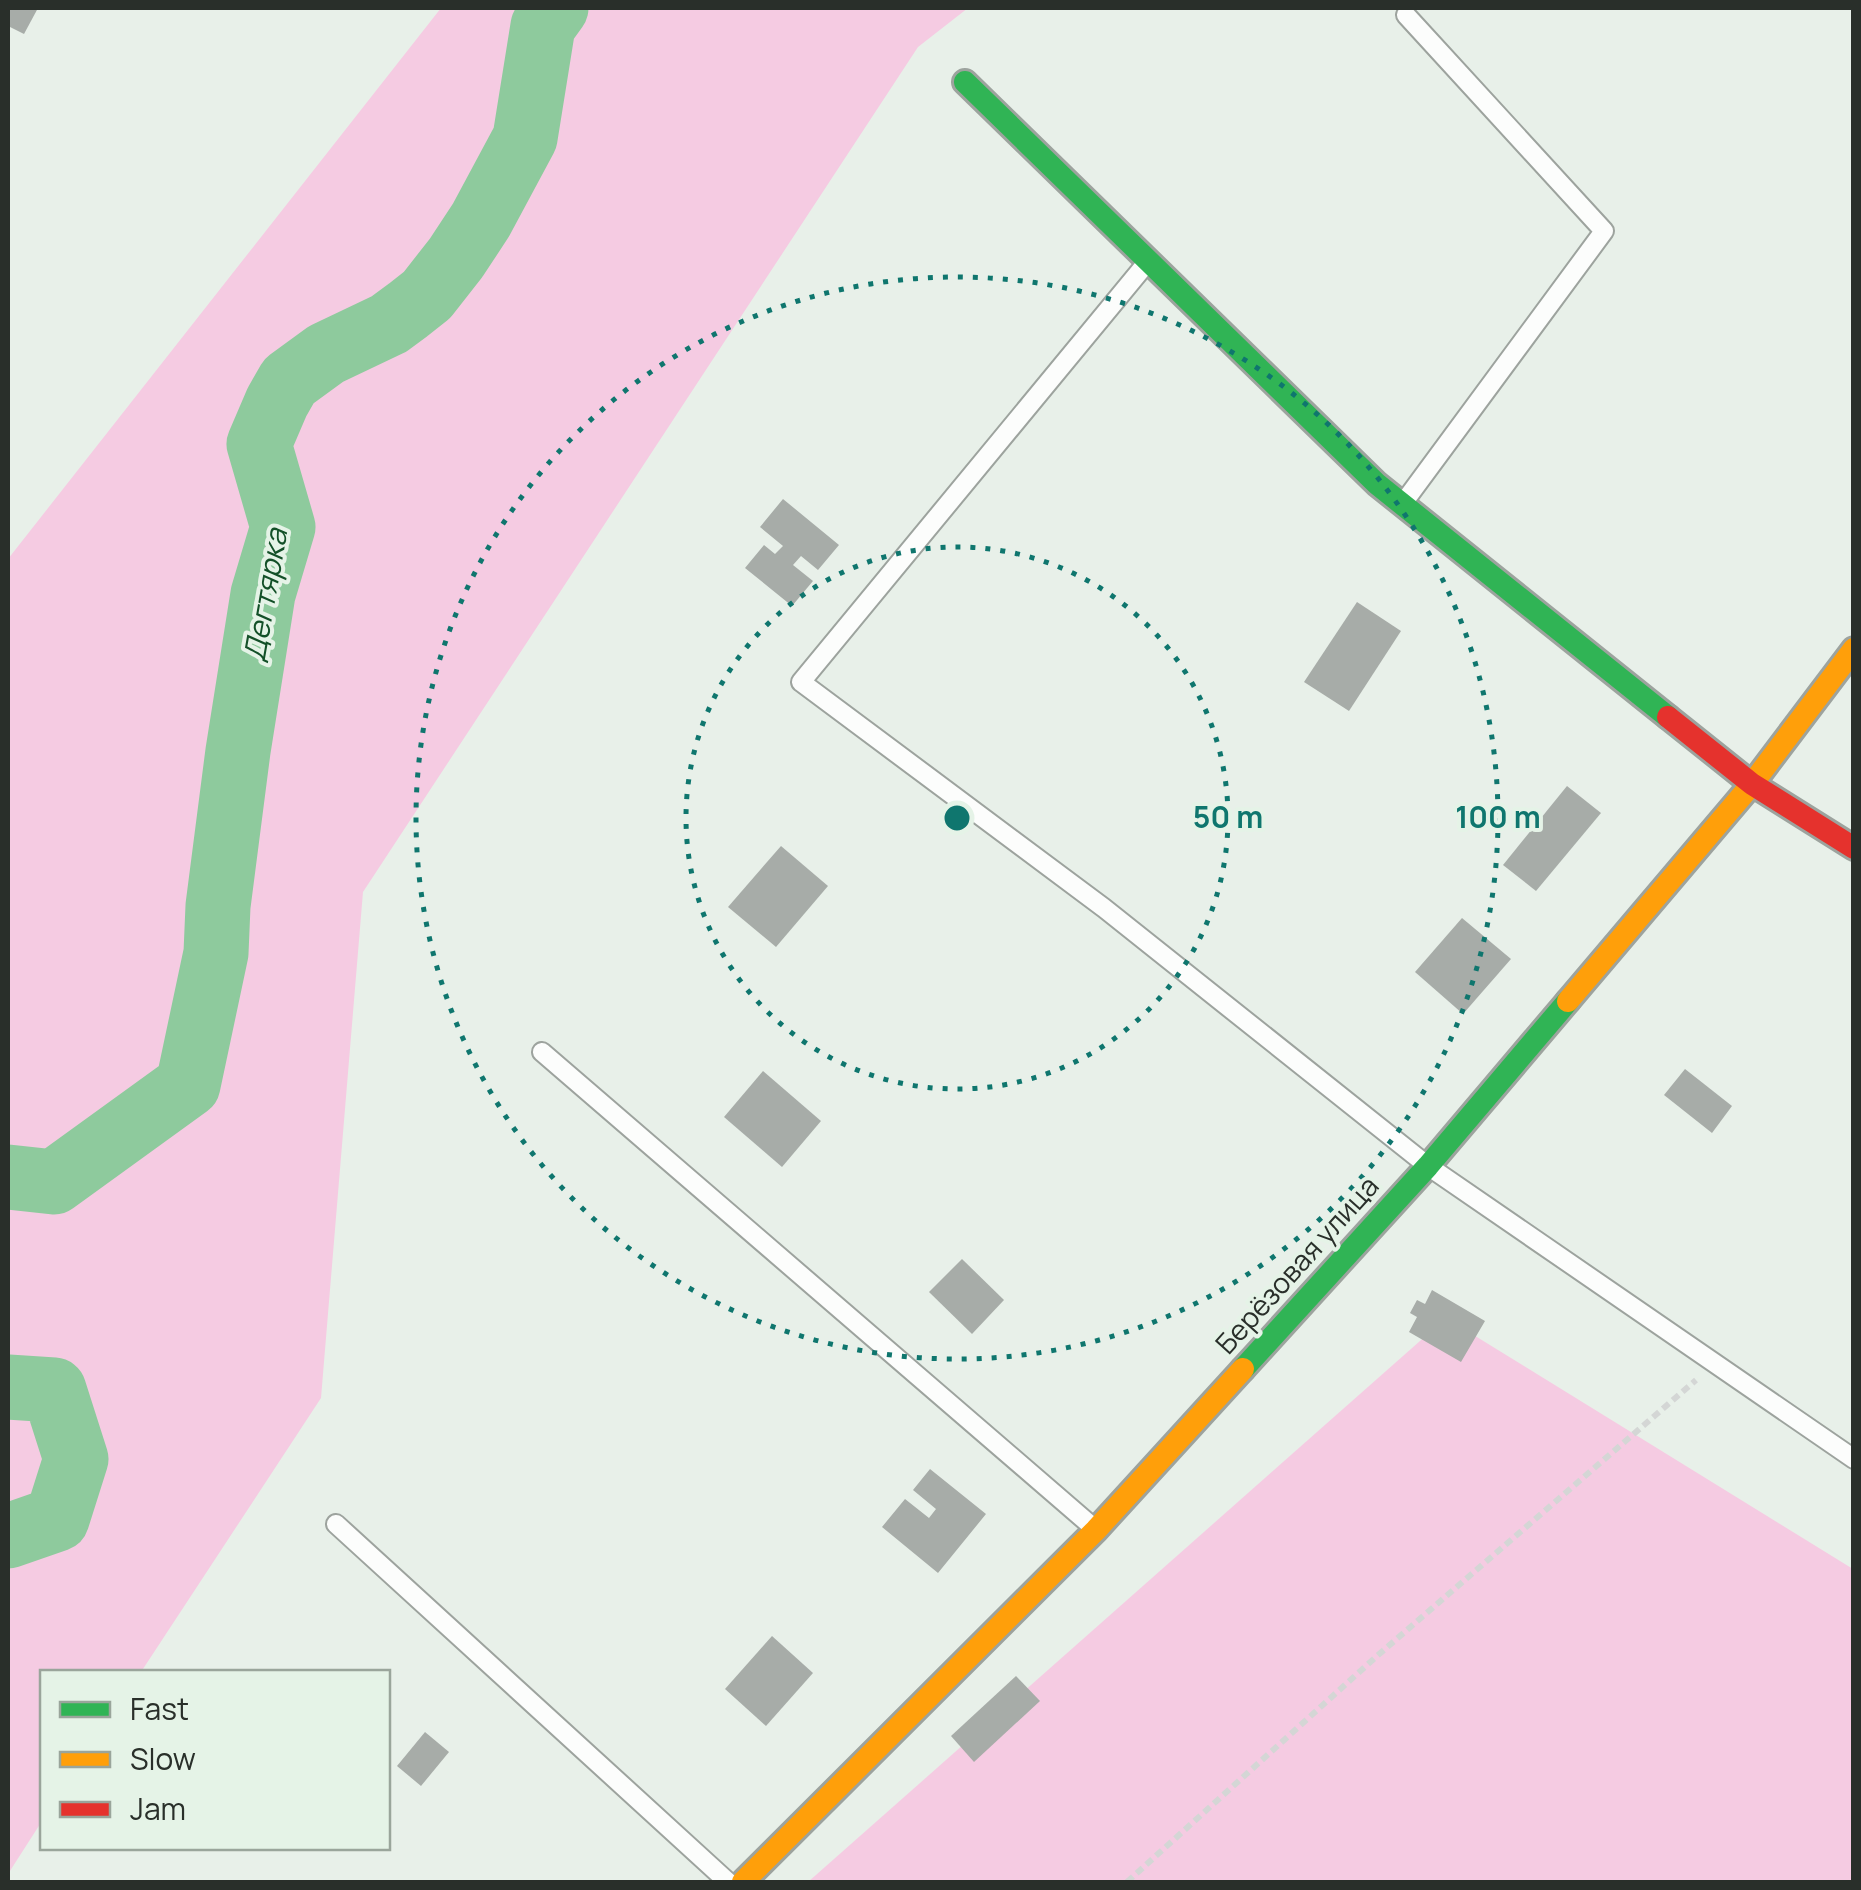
<svg xmlns="http://www.w3.org/2000/svg" width="1861" height="1890" font-family="Manrope,sans-serif">
  <style>
    .green { fill: #f5cbe2 }
    .lines { fill: none; stroke-linecap: round; stroke-linejoin: round }
    .river { stroke: #8eca9d; stroke-width: 65 }
    .building { fill: #a7aca8 }
    .lane-casing { stroke: #9da39e; stroke-width: 22 }
    .fast-casing { stroke: #9da39e; stroke-width: 28 }
    .slow-casing { stroke: #9da39e; stroke-width: 28 }
    .jam-casing { stroke: #9da39e; stroke-width: 28 }
    .path { stroke: #d4d6d5; stroke-width: 6; stroke-dasharray: 8 5; stroke-linecap: butt }
    .lane { stroke: #fcfdfc; stroke-width: 18 }
    .fast { stroke: #30b455; stroke-width: 22 }
    .slow { stroke: #ff9f0a; stroke-width: 22 }
    .jam { stroke: #e5322d; stroke-width: 22 }
    .ring { fill: none; stroke: #0f766e; stroke-width: 5; stroke-dasharray: 5 10 }
    .labels { text-anchor: middle; stroke-width: 8; stroke-linejoin: round; paint-order: stroke }
    .street-label { font-size: 28px; fill: #292f2a; stroke: #e5f3e7 }
    .water-label { font-size: 30px; font-style: italic; fill: #135028; stroke: #e5f3e7 }
    .centre { fill: #0f766e; stroke: #e5f3e7; stroke-width: 5 }
    .ring-label { font-size: 30px; text-anchor: middle; font-weight: bold; fill: #0f766e; stroke: #e5f3e7; stroke-width: 8; stroke-linejoin: round; paint-order: stroke }
  </style>
  <rect width="100%" height="100%" fill="#e8f0e9"/>
  <g class="green">
    <polygon points="441,8 968,8 918,47 363,892 321,1398 141,1672 42,1672 42,1821 8,1874 8,559"/>
    <polygon points="1446,1318 1853,1569 1853,1882 808,1882"/>
  </g>
  <g class="lines">
    <g class="river">
      <polyline points="8,1177 54,1182 188,1085 216,953 218,906 238,751 263,594 283,527 259,444 277,402 289,381 326,354 389,324 408,310 427,295 456,258 481,220 525,138 543,26 556,8"/>
      <polyline points="8,1387 54,1390 76,1459 57,1519 8,1536"/>
    </g>
  </g>
  <g class="building">
    <polygon points="8,8 38,8 24,34 8,26"/>
    <polygon points="783,499 839,545 818,570 801,556 793,565 813,581 792,606 745,568 764,545 775,554 783,546 760,527"/>
    <polygon points="1357,602 1401,631 1349,711 1304,682"/>
    <polygon points="1567,786 1601,813 1536,891 1503,865"/>
    <polygon points="781,846 828,886 776,947 728,907"/>
    <polygon points="1462,918 1511,959 1463,1014 1415,972"/>
    <polygon points="1685,1069 1732,1106 1712,1133 1664,1095"/>
    <polygon points="763,1071 821,1121 782,1167 724,1117"/>
    <polygon points="962,1259 1004,1300 972,1334 929,1292"/>
    <polygon points="1432,1290 1485,1321 1461,1362 1409,1332 1417,1317 1410,1313 1417,1300 1425,1304"/>
    <polygon points="930,1469 986,1514 938,1573 882,1527 905,1499 929,1518 936,1509 913,1490"/>
    <polygon points="772,1636 813,1673 766,1726 725,1689"/>
    <polygon points="1016,1676 1040,1701 974,1762 951,1736"/>
    <polygon points="425,1732 449,1752 421,1786 397,1766"/>
  </g>
  <g class="lines">
    <g class="lane-casing">
      <g id="lane">
        <polyline points="1145,265 801,682 1104,908 1428,1166 1854,1459"/>
        <polyline points="1404,502 1604,231 1406,15"/>
        <polyline points="542,1052 1094,1528"/>
        <polyline points="336,1524 728,1882"/>
      </g>
    </g>
    <g class="fast-casing">
      <g id="fast">
        <polyline points="965,82 1377,484 1668,717"/>
        <polyline points="1243,1369 1428,1166 1568,1001"/>
      </g>
    </g>
    <g class="slow-casing">
      <g id="slow">
        <polyline points="1568,1001 1752,784 1854,649"/>
        <polyline points="743,1882 1096,1530 1243,1369"/>
      </g>
    </g>
    <g class="jam-casing">
      <polyline id="jam" points="1668,717 1752,784 1854,848"/>
    </g>
    <polyline class="path" points="1127,1882 1377,1656 1696,1380"/>
    <use href="#lane" class="lane"/>
    <use href="#fast" class="fast"/>
    <use href="#slow" class="slow"/>
    <use href="#jam" class="jam"/>
  </g>
  <g class="ring">
    <circle cx="957" cy="818" r="271"/>
    <circle cx="957" cy="818" r="541"/>
  </g>
  <g class="labels">
    <g class="street-label">
      <text transform="translate(1297 1265) rotate(-48)" y="10">Берёзовая улица</text>
    </g>
    <g class="water-label">
      <text transform="translate(266 595) rotate(-80)" y="10">Дегтярка</text>
    </g>
  </g>
  <circle cx="957" cy="818" r="15" class="centre"/>
  <g class="ring-label">
    <text x="1228" y="828">50 m</text>
    <text x="1498" y="828">100 m</text>
  </g>
  <rect width="1861" height="1890" fill="none" stroke="#292f2a" stroke-width="20"/>
  <rect x="40" y="1670" width="350" height="180" fill="#e5f3e7" stroke="#9aa59b" stroke-width="2.5"/>
  <rect x="60" y="1702" width="50" height="15" fill="#30b455" stroke="#9aa59b" stroke-width="2.5"/>
  <text x="130" y="1720" font-size="30" fill="#292f2a">Fast</text>
  <rect x="60" y="1752" width="50" height="15" fill="#ff9f0a" stroke="#9aa59b" stroke-width="2.5"/>
  <text x="130" y="1770" font-size="30" fill="#292f2a">Slow</text>
  <rect x="60" y="1802" width="50" height="15" fill="#e5322d" stroke="#9aa59b" stroke-width="2.5"/>
  <text x="130" y="1820" font-size="30" fill="#292f2a">Jam</text>
</svg>
